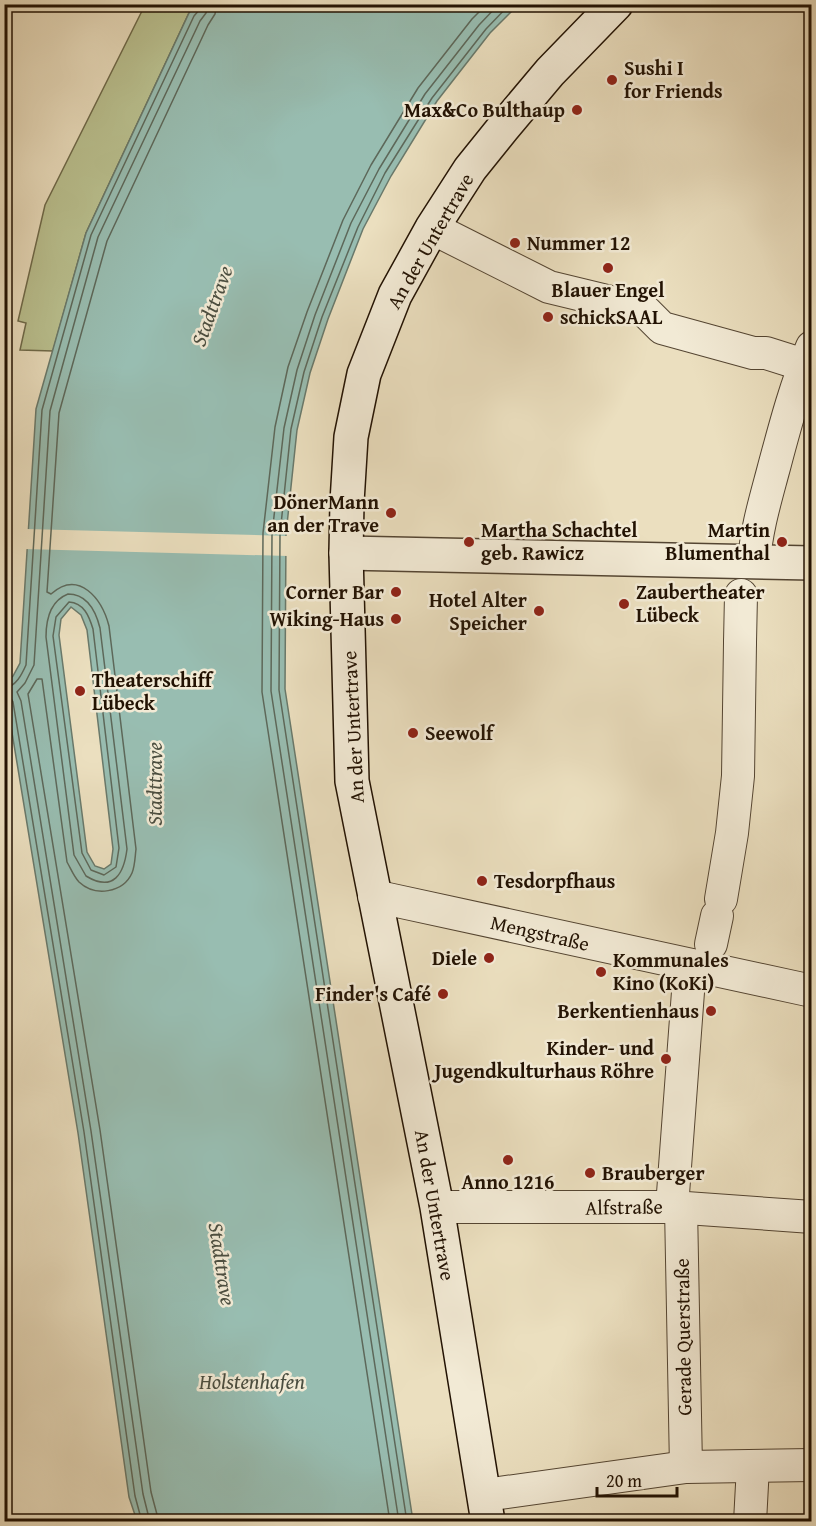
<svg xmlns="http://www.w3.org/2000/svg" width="816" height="1526" font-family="'Gentium Book Plus',serif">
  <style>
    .green { fill: #bac190; stroke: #6e6a4a; stroke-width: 1.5 }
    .water { fill: #98bdb1; stroke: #69796b; stroke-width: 1.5; fill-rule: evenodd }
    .pier { fill: #ebdfbf }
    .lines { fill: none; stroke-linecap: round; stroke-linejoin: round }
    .shore { stroke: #5d685a; stroke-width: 1.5 }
    .minor-casing { stroke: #544532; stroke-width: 34 }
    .tertiary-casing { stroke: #544532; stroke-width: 36 }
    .secondary-casing { stroke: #221203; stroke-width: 36 }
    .minor { stroke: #f2ead5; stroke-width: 32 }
    .tertiary { stroke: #f2ead5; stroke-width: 33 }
    .secondary { stroke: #f2ead5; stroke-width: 33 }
    .poi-dot { fill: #8f2418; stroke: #f2ead5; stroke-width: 2 }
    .labels { text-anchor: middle; stroke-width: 5; stroke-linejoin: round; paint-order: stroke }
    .poi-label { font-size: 20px; font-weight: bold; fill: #221203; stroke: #f2ead5; text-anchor: start }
    .street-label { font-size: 20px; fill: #221203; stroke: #f2ead5 }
    .water-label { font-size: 21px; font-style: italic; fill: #4b4e40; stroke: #f2ead5 }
  </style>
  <rect width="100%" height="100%" fill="#ebdfbf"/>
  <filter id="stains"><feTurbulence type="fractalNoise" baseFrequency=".00333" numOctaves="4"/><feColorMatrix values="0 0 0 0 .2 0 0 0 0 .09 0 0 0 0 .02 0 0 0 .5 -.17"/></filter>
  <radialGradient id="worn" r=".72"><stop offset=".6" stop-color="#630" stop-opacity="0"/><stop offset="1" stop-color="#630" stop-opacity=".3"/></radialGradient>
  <polygon class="green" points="145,5 196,5 189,13 86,233 53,351 20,350 26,323 18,321 45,205"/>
  <path class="water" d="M 196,4 L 518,5 L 490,33 L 437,101 L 391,176 L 363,229 L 328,319 L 310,373 L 297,430 L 286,534 L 285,689 L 413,1521 L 137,1521 L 129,1497 L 78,1133 L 4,684 L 13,676 L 20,663 L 36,409 L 86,233 L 189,13 ZM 71,607 L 81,615 L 87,630 L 113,849 L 111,864 L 104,869 L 95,866 L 87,852 L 59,635 L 61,619 Z"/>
  <polygon class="pier" points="26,529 289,536 288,556 24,549"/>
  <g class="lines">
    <g class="shore">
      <path d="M 68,594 C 88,594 96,612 100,628 L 127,849 C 124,873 114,893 86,876 L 74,855 L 46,637 C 46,620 50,601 68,594 Z"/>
      <path d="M 69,602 C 84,603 89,616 93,629 L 119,848 L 116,867 L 104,875 L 91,870 L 82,853 L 53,636 L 56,617 Z"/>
      <path d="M 4,688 C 16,687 22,674 26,665 L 42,410 L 91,235 L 194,16 L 200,9 L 200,4"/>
      <polyline points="4,696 10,697 13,702 84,1132 135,1496 142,1522"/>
      <polyline points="150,1522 143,1494 91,1131 21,701 17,692 25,683 34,665 50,411 98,237 200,21 206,13 208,4"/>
      <path d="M 159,1522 L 151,1492 L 100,1130 L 28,694 L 37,679 L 42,679 L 67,862 C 71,869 74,877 79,882 C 95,897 123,893 132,873 C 135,866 135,857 136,849 L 109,626 C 102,599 79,569 51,594 L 47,592 L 59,413 L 107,241 L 208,25 L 215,14 L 217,4"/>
      <polyline points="390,1522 262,692 263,533 275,427 288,367 307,312 343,220 371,165 418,88 472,19 487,4"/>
      <polyline points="399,1522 271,691 272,534 284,428 297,370 315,315 351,223 379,169 425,94 479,25 499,4"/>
      <polyline points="407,1522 279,690 280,534 291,429 304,372 322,317 358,227 385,173 432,98 486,29 510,4"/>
    </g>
    <g class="minor-casing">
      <g id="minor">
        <polyline points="432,228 549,287 644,310 662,328 753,353 766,353 804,365"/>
        <path d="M 754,562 C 756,531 765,501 773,471 C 784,430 795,387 812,347"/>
        <polyline points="740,642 741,595"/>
        <polyline points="374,896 812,991"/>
        <polyline points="721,899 732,833 738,776 740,643"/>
        <polyline points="711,944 717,916"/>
        <polyline points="437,1207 672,1207 812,1217"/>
        <polyline points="672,1207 690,965"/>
        <polyline points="681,1207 686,1467"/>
        <polyline points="485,1495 686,1467 812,1465"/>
        <polyline points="750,1522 753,1466"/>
      </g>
    </g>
    <g class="tertiary-casing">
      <polyline id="tertiary" points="346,553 812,563"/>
    </g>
    <g class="secondary-casing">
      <polyline id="secondary" points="488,1522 437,1207 352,781 346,553 347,502 351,437 364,374 395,295 432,228 470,169 503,128 550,72 616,4"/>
    </g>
    <use href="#minor" class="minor"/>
    <use href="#tertiary" class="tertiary"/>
    <use href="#secondary" class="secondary"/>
  </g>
  <g class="poi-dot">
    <circle cx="612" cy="80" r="6"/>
    <circle cx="577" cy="110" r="6"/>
    <circle cx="515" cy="243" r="6"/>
    <circle cx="608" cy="268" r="6"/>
    <circle cx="548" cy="317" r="6"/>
    <circle cx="391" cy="513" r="6"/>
    <circle cx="469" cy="542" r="6"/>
    <circle cx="782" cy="542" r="6"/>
    <circle cx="396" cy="592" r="6"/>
    <circle cx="624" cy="604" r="6"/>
    <circle cx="539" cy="611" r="6"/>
    <circle cx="396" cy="619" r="6"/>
    <circle cx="80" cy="691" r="6"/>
    <circle cx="413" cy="733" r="6"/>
    <circle cx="482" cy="881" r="6"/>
    <circle cx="489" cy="958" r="6"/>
    <circle cx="601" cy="972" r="6"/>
    <circle cx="443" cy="994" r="6"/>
    <circle cx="711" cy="1011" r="6"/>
    <circle cx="666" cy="1059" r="6"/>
    <circle cx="508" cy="1160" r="6"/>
    <circle cx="590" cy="1173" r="6"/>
  </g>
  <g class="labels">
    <g class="poi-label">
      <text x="624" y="75">Sushi I<tspan x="624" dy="23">for Friends</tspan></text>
      <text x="565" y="117" text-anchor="end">Max&amp;Co Bulthaup</text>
      <text x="527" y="250">Nummer 12</text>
      <text x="608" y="297" text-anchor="middle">Blauer Engel</text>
      <text x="560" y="324">schickSAAL</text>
      <text x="379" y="509" text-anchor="end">DönerMann<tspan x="379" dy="23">an der Trave</tspan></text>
      <text x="481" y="537">Martha Schachtel<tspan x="481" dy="23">geb. Rawicz</tspan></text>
      <text x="770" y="537" text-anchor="end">Martin<tspan x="770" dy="23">Blumenthal</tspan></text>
      <text x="384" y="599" text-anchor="end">Corner Bar</text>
      <text x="636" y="599">Zaubertheater<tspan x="636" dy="23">Lübeck</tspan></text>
      <text x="527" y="607" text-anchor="end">Hotel Alter<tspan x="527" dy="23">Speicher</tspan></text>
      <text x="384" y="626" text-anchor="end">Wiking-Haus</text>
      <text x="92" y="687">Theaterschiff<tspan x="92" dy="23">Lübeck</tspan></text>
      <text x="425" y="740">Seewolf</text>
      <text x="494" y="888">Tesdorpfhaus</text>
      <text x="477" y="965" text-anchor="end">Diele</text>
      <text x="613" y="967">Kommunales<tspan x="613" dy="23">Kino (KoKi)</tspan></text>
      <text x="431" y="1001" text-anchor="end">Finder's Café</text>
      <text x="699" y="1018" text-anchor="end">Berkentienhaus</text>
      <text x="654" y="1055" text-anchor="end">Kinder- und<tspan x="654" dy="23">Jugendkulturhaus Röhre</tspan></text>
      <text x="602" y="1180">Brauberger</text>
      <text x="508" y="1189" text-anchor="middle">Anno 1216</text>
    </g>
    <g class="street-label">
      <text transform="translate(430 241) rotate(-60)" y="7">An der Untertrave</text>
      <text transform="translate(353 727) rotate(-93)" y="7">An der Untertrave</text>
      <text transform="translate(540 933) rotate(13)" y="7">Mengstraße</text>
      <text transform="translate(435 1205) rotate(80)" y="7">An der Untertrave</text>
      <text transform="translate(624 1207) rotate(-1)" y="7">Alfstraße</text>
      <text transform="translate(683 1337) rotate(-91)" y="7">Gerade Querstraße</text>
    </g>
    <g class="water-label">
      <text transform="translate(212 306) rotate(-70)" y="7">Stadttrave</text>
      <text transform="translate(155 784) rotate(-90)" y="7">Stadttrave</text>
      <text transform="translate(222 1264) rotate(81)" y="7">Stadttrave</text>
      <text x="252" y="1389">Holstenhafen</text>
    </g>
  </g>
  <rect width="816" height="1526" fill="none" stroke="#ebdfbf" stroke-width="24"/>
  <rect x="6" y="6" width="804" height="1514" fill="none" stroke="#221203" stroke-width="3"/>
  <rect x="12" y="12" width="792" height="1502" fill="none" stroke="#221203" stroke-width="1.5"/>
  <path d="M597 1487v9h80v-9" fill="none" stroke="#221203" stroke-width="3"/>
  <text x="606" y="1487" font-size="18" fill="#221203" stroke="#f2ead5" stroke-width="4.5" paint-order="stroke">20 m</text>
  <rect width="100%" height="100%" filter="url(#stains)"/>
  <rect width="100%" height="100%" fill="url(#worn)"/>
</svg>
